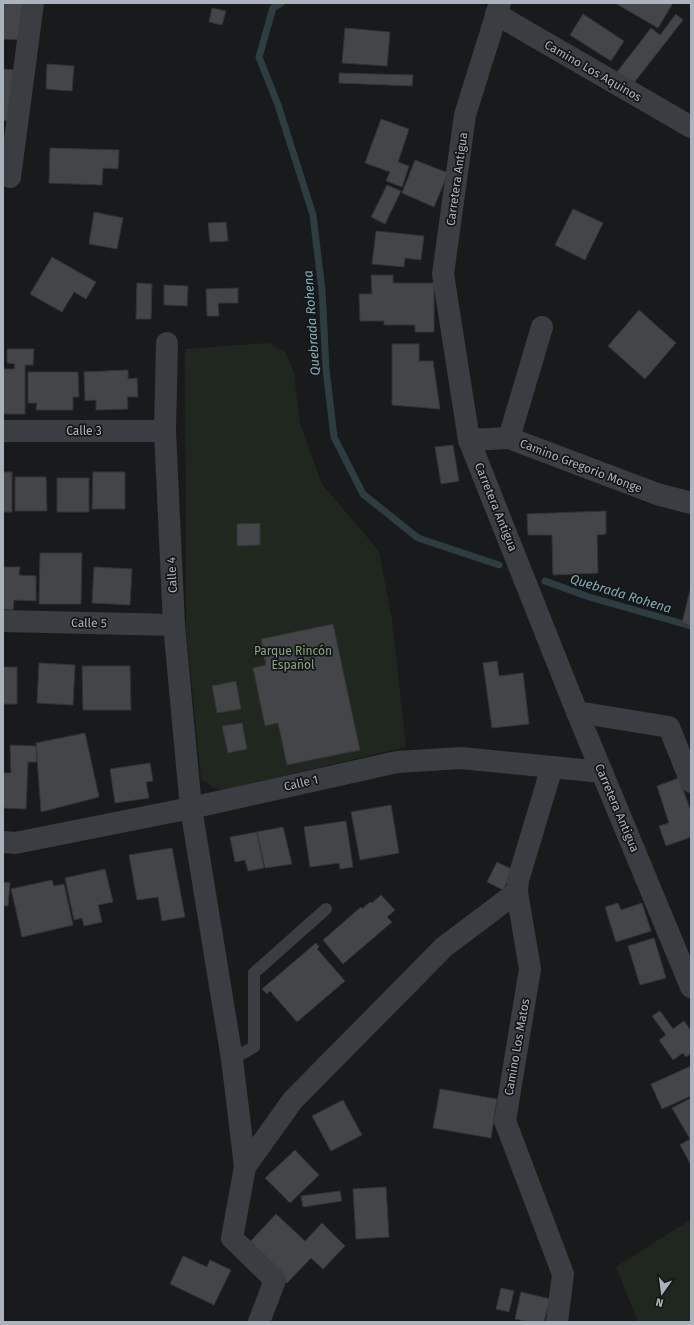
<svg xmlns="http://www.w3.org/2000/svg" width="694" height="1325" font-family="'Fira Sans',sans-serif">
  <style>
    .green { fill: #1f271e }
    .lines { fill: none; stroke-linecap: round; stroke-linejoin: round }
    .stream { stroke: #2e3d41; stroke-width: 7 }
    .building { fill: #434549; stroke: #333438 }
    .service { stroke: #3a3d41; stroke-width: 12 }
    .minor { stroke: #3a3d41; stroke-width: 22 }
    .tertiary { stroke: #3a3d41; stroke-width: 22 }
    .labels { text-anchor: middle; stroke-width: 3.5; stroke-linejoin: round; paint-order: stroke }
    .street-label { font-size: 12px; fill: #abb4bc; stroke: #141517 }
    .park-label { font-size: 12px; fill: #88a880; stroke: #141517 }
    .water-label { font-size: 13px; font-style: italic; fill: #80acb9; stroke: #141517 }
  </style>
  <rect width="100%" height="100%" fill="#191a1c"/>
  <g class="green">
    <polygon points="268,343 285,352 294,372 300,424 322,484 379,551 392,620 406,747 223,790 214,788 201,779 186,629 185,349"/>
    <polygon points="688,1221 691,1225 691,1322 638,1322 616,1267"/>
  </g>
  <g class="lines">
    <g class="stream">
      <polyline points="281,3 273,8 259,57 278,105 313,215 322,290 326,369 334,437 363,494 418,538 499,565"/>
      <polyline points="545,581 589,597 691,626"/>
    </g>
  </g>
  <g class="building">
    <polygon points="3,3 25,3 23,40 3,39"/>
    <polygon points="615,3 673,3 658,28"/>
    <polygon points="212,8 226,11 222,25 209,22"/>
    <polygon points="583,14 624,41 611,61 570,35"/>
    <polygon points="676,14 683,20 633,84 617,72 651,28 660,35"/>
    <polygon points="345,28 390,32 387,66 342,63"/>
    <polygon points="47,64 74,66 72,91 46,89"/>
    <polygon points="3,69 15,70 9,121 3,120"/>
    <polygon points="339,73 413,75 412,86 339,83"/>
    <polygon points="381,119 409,129 398,162 409,166 402,187 386,181 390,172 365,163"/>
    <polygon points="50,148 119,150 118,169 103,168 102,185 49,183"/>
    <polygon points="415,160 448,173 434,207 402,193"/>
    <polygon points="387,185 401,191 385,224 371,217"/>
    <polygon points="573,209 603,223 585,260 555,245"/>
    <polygon points="94,212 123,218 117,249 89,244"/>
    <polygon points="226,222 228,241 210,242 208,223"/>
    <polygon points="376,231 424,236 421,260 405,258 404,267 372,264"/>
    <polygon points="52,257 96,282 86,299 74,292 62,312 30,294"/>
    <polygon points="371,275 393,275 393,283 434,283 434,332 415,332 415,325 384,325 384,321 360,321 359,294 372,294"/>
    <polygon points="137,283 152,284 151,319 136,319"/>
    <polygon points="164,285 188,286 187,306 164,305"/>
    <polygon points="238,288 238,303 218,303 219,316 207,316 206,289"/>
    <polygon points="639,310 676,343 645,379 608,346"/>
    <polygon points="392,344 419,344 419,361 433,361 440,409 392,405"/>
    <polygon points="7,349 34,349 33,365 25,365 25,414 3,414 3,369 14,369 15,364 7,363"/>
    <polygon points="128,370 128,379 137,378 138,397 127,397 128,409 96,410 96,400 85,401 84,372"/>
    <polygon points="28,372 78,372 79,397 73,397 73,410 36,410 37,403 28,403"/>
    <polygon points="453,445 459,481 441,484 435,447"/>
    <rect x="3" y="472" width="9" height="40"/>
    <polygon points="93,472 125,472 125,509 92,509"/>
    <polygon points="15,477 46,477 47,511 15,511"/>
    <rect x="57" y="478" width="32" height="34"/>
    <polygon points="606,511 606,534 597,535 598,573 553,575 552,535 528,535 527,514"/>
    <polygon points="260,523 260,545 237,546 237,524"/>
    <polygon points="40,553 82,553 81,604 39,604"/>
    <polygon points="3,567 20,567 19,575 36,576 36,601 14,600 13,610 3,609"/>
    <polygon points="94,567 132,569 130,605 92,603"/>
    <polygon points="691,586 691,626 682,623"/>
    <polygon points="333,624 360,750 287,765 278,723 265,726 253,668 266,665 261,639"/>
    <polygon points="497,661 499,676 523,673 529,724 492,728 483,663"/>
    <polygon points="39,663 75,665 73,705 37,703"/>
    <polygon points="82,666 130,666 131,710 83,710"/>
    <rect x="3" y="667" width="14" height="37"/>
    <polygon points="236,681 241,709 217,713 212,686"/>
    <polygon points="242,723 247,749 228,753 222,726"/>
    <polygon points="85,733 99,797 41,812 36,743"/>
    <polygon points="10,745 36,746 37,762 28,762 26,809 3,808 3,773 11,773"/>
    <polygon points="150,763 153,781 146,782 149,798 115,803 110,769"/>
    <polygon points="679,778 691,812 691,837 666,846 659,826 669,823 657,786"/>
    <polygon points="391,805 399,853 360,860 351,812"/>
    <polygon points="346,821 353,867 340,869 339,863 310,867 304,827"/>
    <polygon points="283,827 292,864 265,868 257,832"/>
    <polygon points="257,832 264,868 248,871 245,860 235,862 230,837"/>
    <polygon points="172,848 185,917 162,921 158,897 137,900 129,855"/>
    <polygon points="497,862 513,870 503,890 487,882"/>
    <polygon points="105,869 113,902 98,905 102,922 84,926 82,918 74,920 65,878"/>
    <polygon points="52,880 54,886 64,884 73,925 22,937 11,889"/>
    <polygon points="3,882 10,883 8,906 3,905"/>
    <polygon points="381,895 395,910 387,917 392,922 343,964 323,940 361,907 362,909 370,902 372,903"/>
    <polygon points="618,903 621,910 642,903 651,931 616,942 605,907"/>
    <polygon points="654,938 666,978 640,985 628,946"/>
    <polygon points="316,943 319,947 317,949 345,981 297,1022 270,991 267,994 262,989"/>
    <polygon points="660,1011 673,1029 684,1021 691,1031 691,1053 686,1057 683,1053 673,1060 659,1040 666,1035 652,1016"/>
    <polygon points="691,1066 691,1096 662,1109 651,1084"/>
    <polygon points="440,1089 497,1099 491,1138 433,1128"/>
    <polygon points="691,1098 691,1165 680,1145 690,1139 672,1108"/>
    <polygon points="343,1100 362,1135 331,1151 312,1116"/>
    <polygon points="295,1150 319,1175 290,1203 265,1178"/>
    <polygon points="386,1187 389,1237 356,1239 353,1189"/>
    <polygon points="340,1191 342,1201 303,1207 301,1196"/>
    <polygon points="276,1214 305,1241 322,1223 345,1246 323,1269 311,1258 287,1283 247,1245"/>
    <polygon points="183,1256 207,1267 210,1260 231,1270 214,1305 170,1284"/>
    <polygon points="501,1288 514,1291 509,1312 496,1309"/>
    <polygon points="521,1292 550,1299 544,1322 530,1322 515,1319"/>
  </g>
  <g class="lines">
    <polyline class="service" points="232,1059 254,1047 254,973 326,909"/>
    <g class="minor">
      <polyline points="496,14 691,127"/>
      <polyline points="3,171 10,177 33,3"/>
      <polyline points="167,343 165,431 174,625 191,808 232,1059 245,1167"/>
      <polyline points="3,431 165,431"/>
      <polyline points="509,438 542,327"/>
      <polyline points="469,440 509,438 657,494 691,503"/>
      <polyline points="3,621 174,625"/>
      <polyline points="577,712 669,727 691,782"/>
      <polyline points="552,767 518,880 517,892 530,969 505,1121 563,1274 557,1322"/>
      <polyline points="3,842 15,843 191,808 397,762 461,758 602,772"/>
      <polyline points="259,1322 275,1280 232,1238 245,1167 293,1100 444,947 517,892"/>
    </g>
    <polyline class="tertiary" points="500,3 465,115 443,274 469,440 577,712 691,987"/>
  </g>
  <g class="labels">
    <g class="street-label">
      <text transform="translate(593 71) rotate(30)" y="4">Camino Los Aquinos</text>
      <text transform="translate(457 179) rotate(-82)" y="4">Carretera Antigua</text>
      <text x="84" y="435">Calle 3</text>
      <text transform="translate(581 466) rotate(21)" y="4">Camino Gregorio Monge</text>
      <text transform="translate(496 507) rotate(68)" y="4">Carretera Antigua</text>
      <text transform="translate(172 575) rotate(-93)" y="4">Calle 4</text>
      <text transform="translate(89 623) rotate(1)" y="4">Calle 5</text>
      <text transform="translate(301 783) rotate(-13)" y="4">Calle 1</text>
      <text transform="translate(617 808) rotate(67)" y="4">Carretera Antigua</text>
      <text transform="translate(517 1047) rotate(-80)" y="4">Camino Los Matos</text>
    </g>
    <g class="park-label">
      <text x="293" y="655">Parque Rincón<tspan x="293" dy="14">Español</tspan></text>
    </g>
    <g class="water-label">
      <text transform="translate(311 323) rotate(-94)" y="5">Quebrada Rohena</text>
      <text transform="translate(621 593) rotate(17)" y="5">Quebrada Rohena</text>
    </g>
  </g>
  <rect width="694" height="1325" fill="none" stroke="#abb4bc" stroke-width="8"/>
  <g transform="translate(662 1293) rotate(194)" stroke="#141517" stroke-width="3" paint-order="stroke">
  <path d="M0-3L7 15L0 10L-7 15Z" fill="#abb4bc"/>
  <text y="-6" font-size="11" font-weight="bold" text-anchor="middle" fill="#abb4bc">N</text>
  </g>
</svg>
